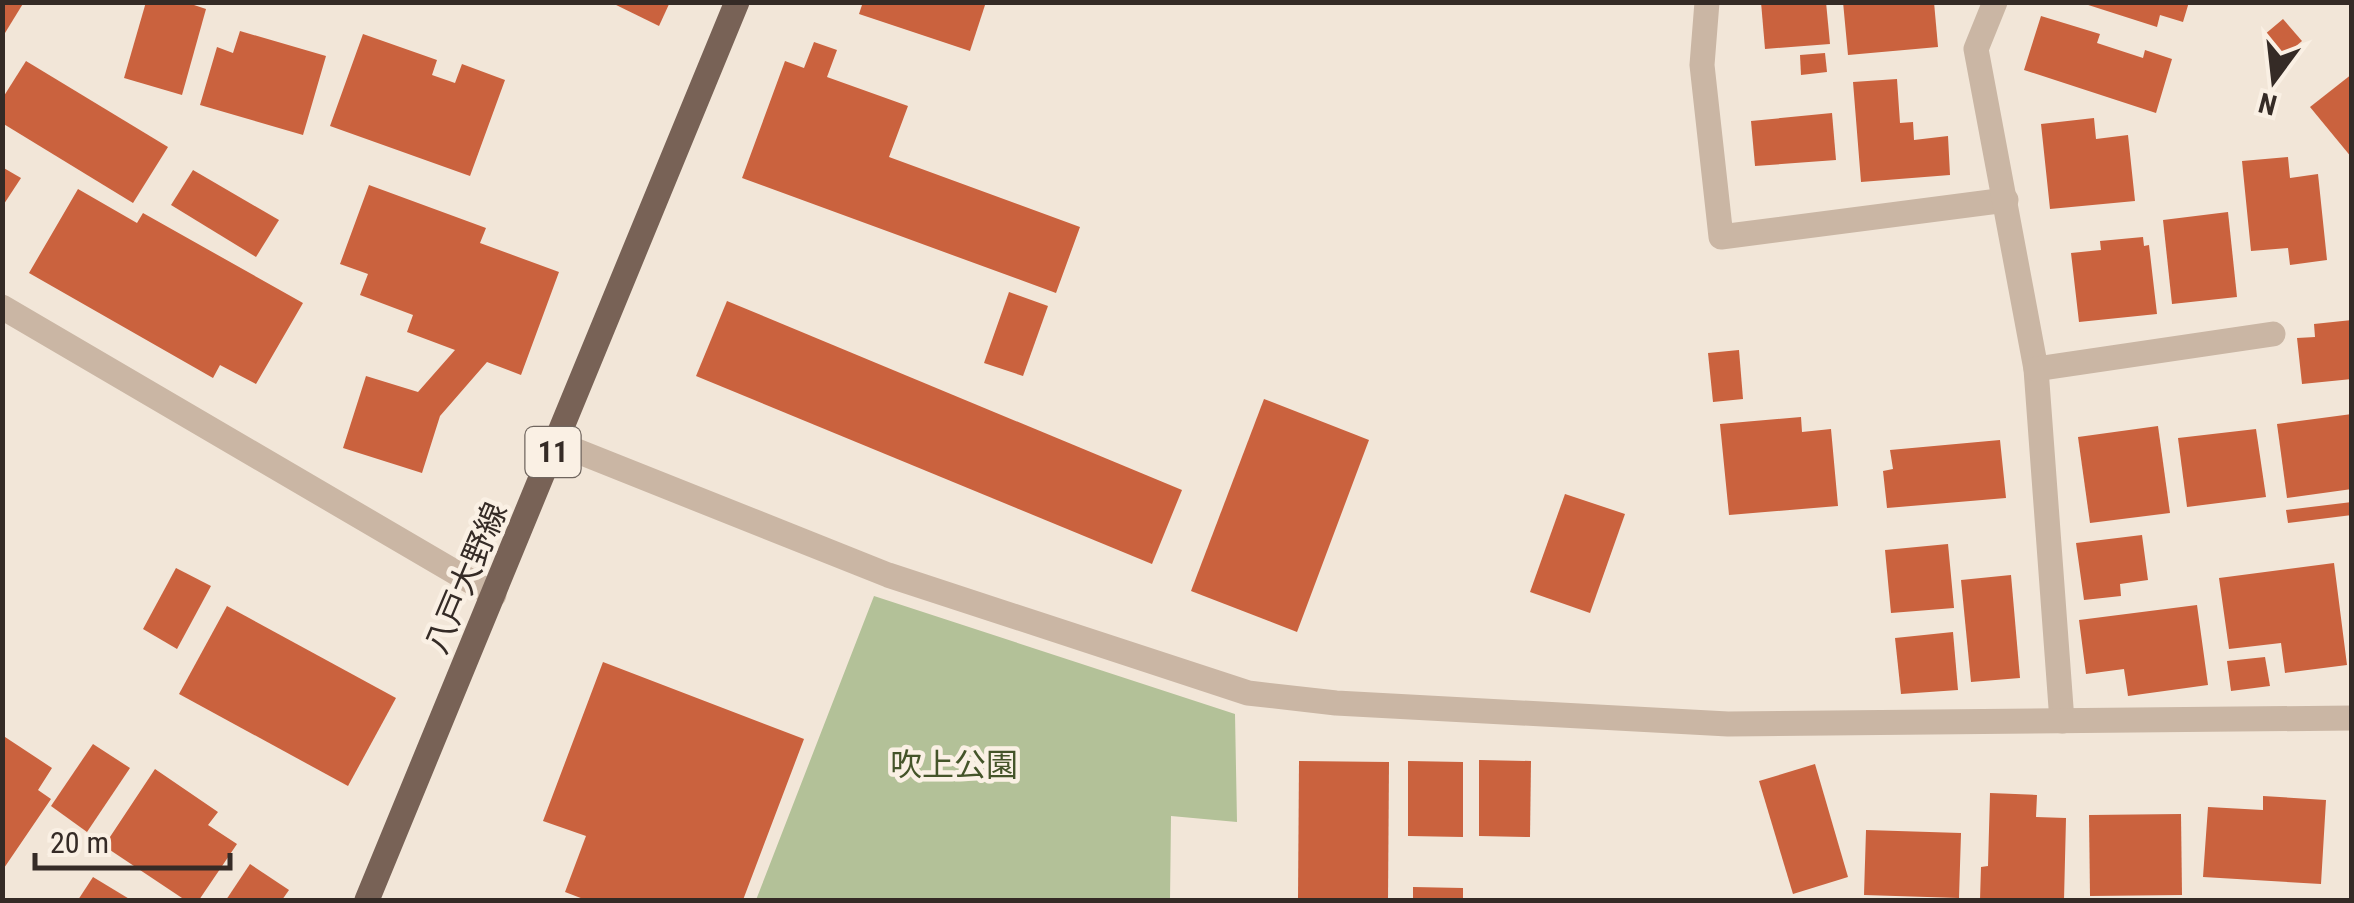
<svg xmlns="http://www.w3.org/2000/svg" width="2354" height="903" font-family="'Roboto Condensed','Noto Sans JP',sans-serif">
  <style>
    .green { fill: #b3c198 }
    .building { fill: #ca623e }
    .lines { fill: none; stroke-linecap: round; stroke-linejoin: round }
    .minor { stroke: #cab6a4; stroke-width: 25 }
    .major { stroke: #786256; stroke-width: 25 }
    .labels { text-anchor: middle; stroke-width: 9; stroke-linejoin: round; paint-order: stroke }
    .shield { fill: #faf0e4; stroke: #70665f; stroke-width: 2.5 }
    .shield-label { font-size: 30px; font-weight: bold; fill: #352b26 }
    .street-label { font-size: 32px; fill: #352b26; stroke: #faf0e4 }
    .park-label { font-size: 32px; fill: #445429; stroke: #faf0e4 }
  </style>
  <rect width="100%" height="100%" fill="#f2e6d8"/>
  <polygon class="green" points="874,596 1235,714 1237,822 1171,816 1170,900 756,900"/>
  <g class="building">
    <polygon points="2,2 24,2 5,33 2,31"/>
    <polygon points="146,2 185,2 206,9 182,95 124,78"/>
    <polygon points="610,2 670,2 659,26"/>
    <polygon points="863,2 986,2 970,51 859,14"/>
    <polygon points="1761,2 1826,2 1830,44 1765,49"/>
    <polygon points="1843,2 1934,2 1938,47 1848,55"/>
    <polygon points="2189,2 2183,22 2160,15 2157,27 2082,3"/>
    <polygon points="2041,16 2100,34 2097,43 2143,58 2145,50 2172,59 2156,113 2024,70"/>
    <polygon points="2283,19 2302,41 2283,57 2264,35"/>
    <polygon points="240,31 326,56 303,135 200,105 217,47 233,53"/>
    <polygon points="363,34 437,60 432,75 455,83 462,64 505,80 470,176 330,126"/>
    <polygon points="814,42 837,50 827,77 908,106 889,157 1080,227 1056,293 742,178 785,61 804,68"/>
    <polygon points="1825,53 1827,72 1801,75 1800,55"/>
    <polygon points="26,61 168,147 133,203 2,123 2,99"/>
    <polygon points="2352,74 2352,158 2310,107"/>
    <polygon points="1897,79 1900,123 1913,122 1914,140 1948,136 1950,175 1861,182 1853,82"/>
    <polygon points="1832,113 1836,160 1755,166 1751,121"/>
    <polygon points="2094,118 2096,139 2128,135 2135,201 2050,209 2041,124"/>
    <polygon points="2288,157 2290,178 2318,174 2327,260 2290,265 2288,248 2251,251 2242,161"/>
    <polygon points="2,167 21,178 2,207"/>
    <polygon points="193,170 279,220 256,257 171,205"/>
    <polygon points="369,185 486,228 480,243 559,272 521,375 487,362 440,416 422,473 343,448 366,376 418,392 455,350 407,332 413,315 360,295 368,274 340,264"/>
    <polygon points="78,189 137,223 143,213 303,303 256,384 220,365 213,378 29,273"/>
    <polygon points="2228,212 2237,297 2172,304 2163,220"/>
    <polygon points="2143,237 2144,246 2149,245 2157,314 2079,322 2071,253 2101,250 2100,241"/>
    <polygon points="1009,292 1048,306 1023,376 984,363"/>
    <polygon points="727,301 1182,490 1152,564 696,376"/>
    <polygon points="2352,320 2352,379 2302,384 2297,338 2315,337 2314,324"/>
    <polygon points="1739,350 1743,399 1713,402 1708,353"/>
    <polygon points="1264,399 1369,440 1297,632 1191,591"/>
    <polygon points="2352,414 2352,489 2287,498 2277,424"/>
    <polygon points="1801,417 1802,432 1831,429 1838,506 1729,515 1720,424"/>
    <polygon points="2158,426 2170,513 2090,523 2078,437"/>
    <polygon points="2256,429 2266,497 2187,507 2178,438"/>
    <polygon points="2000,440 2006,498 1887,508 1883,471 1893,469 1890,450"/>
    <polygon points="1565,494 1625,514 1590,613 1530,592"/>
    <polygon points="2352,502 2352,515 2288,523 2286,510"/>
    <polygon points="2142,535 2148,580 2120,584 2121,596 2084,600 2076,543"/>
    <polygon points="1948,544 1954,608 1891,613 1885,550"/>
    <polygon points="2334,563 2347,665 2285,673 2281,643 2229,649 2219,578"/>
    <polygon points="176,568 211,586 177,649 143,629"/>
    <polygon points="2011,575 2020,678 1971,682 1961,580"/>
    <polygon points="2197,605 2208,685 2128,696 2124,669 2086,674 2079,620"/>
    <polygon points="227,606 396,698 348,786 179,694"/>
    <polygon points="1953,632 1958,690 1901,694 1895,638"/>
    <polygon points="2265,657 2270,686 2231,691 2227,661"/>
    <polygon points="603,662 804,739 743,900 586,900 565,892 586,836 543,821"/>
    <polygon points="2,735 52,768 38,790 51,799 2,871"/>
    <polygon points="93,744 130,768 87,832 51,806"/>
    <polygon points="1479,760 1531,761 1530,837 1479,836"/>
    <polygon points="1299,761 1389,762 1388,900 1298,900"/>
    <polygon points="1408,761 1463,762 1463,837 1408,836"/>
    <polygon points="1815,764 1848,877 1793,894 1759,781"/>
    <polygon points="155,769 218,812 208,825 237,844 199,900 185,900 104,846"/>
    <polygon points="1990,793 2037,795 2036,817 2066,818 2064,900 1980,900 1981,867 1988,866"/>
    <polygon points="2263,796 2326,800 2321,884 2203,877 2208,807 2263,810"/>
    <polygon points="2181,814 2182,895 2090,896 2089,815"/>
    <polygon points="1866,830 1961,833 1959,898 1864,895"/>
    <polygon points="250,864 289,890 282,900 226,900"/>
    <polygon points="93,877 131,900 78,900"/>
    <polygon points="1413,887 1463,888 1463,900 1413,900"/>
  </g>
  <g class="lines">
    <g class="minor">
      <polyline points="1707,2 1702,65 1721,237 2006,200"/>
      <polyline points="1995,2 1976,49 2036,369 2062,721"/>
      <polyline points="2,307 494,595"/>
      <polyline points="2036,369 2273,334"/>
      <polyline points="557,443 888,575 1248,693 1336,703 1728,724 2352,718"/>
    </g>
    <polyline class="major" points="367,900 737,2"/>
  </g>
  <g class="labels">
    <rect class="shield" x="525.5" y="427" width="55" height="50" rx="8"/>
    <g class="shield-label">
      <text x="553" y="462">11</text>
    </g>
    <g class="street-label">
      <text transform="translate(466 578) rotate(-67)" y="11">八戸大野線</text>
    </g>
    <g class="park-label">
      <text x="954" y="776">吹上公園</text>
    </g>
  </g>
  <rect width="2354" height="903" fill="none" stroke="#352b26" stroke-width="10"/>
  <g transform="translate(2274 80) rotate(195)" stroke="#faf0e4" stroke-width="8" paint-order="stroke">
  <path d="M0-8L18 38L0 25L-18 38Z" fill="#352b26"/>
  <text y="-15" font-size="28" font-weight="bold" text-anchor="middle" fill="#352b26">N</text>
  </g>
  <path d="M35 853v15h195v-15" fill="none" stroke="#352b26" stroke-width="5"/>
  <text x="50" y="853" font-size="30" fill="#352b26" stroke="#faf0e4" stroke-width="8" paint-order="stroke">20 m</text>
</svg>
